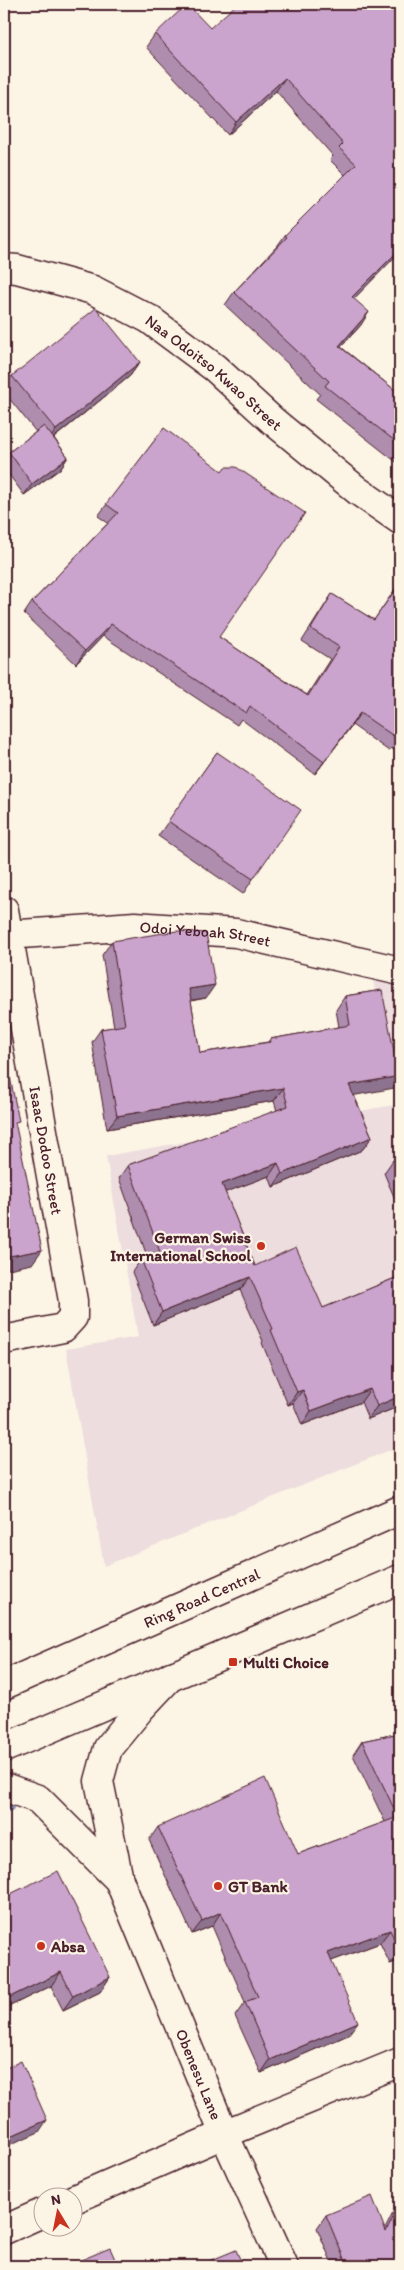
<svg xmlns="http://www.w3.org/2000/svg" width="404" height="2270" font-family="Itim,sans-serif">
  <style>
    .built { fill: #edddde }
    .lines { fill: none; stroke-linecap: round; stroke-linejoin: round }
    .stream { stroke: #808aaa; stroke-width: 11 }
    .minor-casing { stroke: #4a1f2b; stroke-width: 31 }
    .major-casing { stroke: #4a1f2b; stroke-width: 31 }
    .minor { stroke: #fcf5e5; stroke-width: 28 }
    .major { stroke: #fcf5e5; stroke-width: 28 }
    .wall { fill: #ae8daf; stroke: #4a1f2b }
    .shaded-wall { fill: #8d738f; stroke: #4a1f2b }
    .building { fill: #caa4cc; stroke: #4a1f2b }
    .poi-dot { fill: #c8321e; stroke: #fcf5e5; stroke-width: 2 }
    .labels { text-anchor: middle; stroke-width: 4.5; stroke-linejoin: round; paint-order: stroke }
    .street-label { font-size: 16px; fill: #4a1f2b; stroke: #fcf5e5 }
    .poi-label { font-size: 16px; font-weight: bold; fill: #4a1f2b; stroke: #fcf5e5; text-anchor: start }
  </style>
  <rect width="100%" height="100%" fill="#fcf5e5"/>
  <filter id="ink" filterUnits="userSpaceOnUse"><feTurbulence type="fractalNoise" baseFrequency=".02" numOctaves="2"/><feDisplacementMap in="SourceGraphic" scale="10" xChannelSelector="R" yChannelSelector="G"/><feConvolveMatrix kernelMatrix="1 2 1 2 8 2 1 2 1" color-interpolation-filters="sRGB"/></filter>
  <g filter="url(#ink)">
    <polygon class="built" points="372,976 400,984 400,1446 104,1566 66,1349 138,1337 106,1156 399,1104"/>
    <g class="lines">
      <polyline class="stream" points="4,1808 9,1806"/>
      <g class="minor-casing">
        <g id="minor">
          <path id="s1" d="M 4,268 L 17,269 L 93,290 L 149,319 L 215,368 L 273,421 L 358,491 L 400,520"/>
          <path id="s2" d="M 4,910 L 73,1301 L 73,1317 L 63,1328 L 4,1340"/>
          <path id="s3" d="M 7,935 L 135,926 L 236,933 L 400,971"/>
          <path id="s4" d="M 171,1676 L 140,1709 L 108,1748 L 99,1781 L 119,1880 L 224,2134 L 284,2266"/>
          <polyline points="4,1787 38,1799 119,1880"/>
          <polyline points="72,2200 224,2134 400,2062"/>
          <polyline points="4,2230 42,2213"/>
        </g>
      </g>
      <g class="major-casing">
        <g id="major">
          <path id="s5" d="M 4,1685 L 400,1510"/>
          <polyline points="4,1748 400,1579"/>
        </g>
      </g>
      <use href="#minor" class="minor"/>
      <use href="#major" class="major"/>
    </g>
    <g class="wall">
      <polygon points="400,4 400,252 354,298 361,325 341,347 400,394 400,465 316,399 320,394 225,305 234,292 278,245 285,235 345,175 330,160 333,156 276,91 228,135 146,47 155,34 210,28 348,5"/>
      <polygon points="140,362 130,376 54,438 68,457 60,469 24,495 4,468 4,459 9,452 36,432 4,392 4,387 12,376"/>
      <polygon points="164,428 219,637 307,695 330,659 302,641 332,594 374,620 400,582 400,754 391,748 389,751 352,725 315,774 241,719 237,725 103,636 76,664 24,614 32,602 108,523 98,516"/>
      <polygon points="217,752 253,879 243,894 158,836"/>
      <polygon points="112,941 206,998 191,1001 200,1053 268,1042 270,1039 339,1027 336,1010 345,996 382,990 354,1095 372,1137 362,1150 273,1187 269,1176 225,1192 255,1266 323,1308 400,1276 400,1406 368,1419 361,1402 302,1425 293,1403 288,1405 262,1343 263,1341 240,1290 153,1325 132,1272 141,1259 147,1256 119,1178 128,1165 277,1111 274,1101 107,1129 92,1042 101,1029 114,1027 102,955"/>
      <polygon points="400,1157 400,1211 384,1173 393,1160"/>
      <polygon points="400,1733 400,1973 395,1962 390,1964 380,1943 331,1961 348,2035 261,2073 235,2016 245,2002 212,1926 192,1934 149,1840 158,1827 298,1854 385,1822 353,1755 362,1741"/>
      <polygon points="4,1897 110,1977 100,1992 63,2010 51,1986 4,2009"/>
      <polygon points="400,2199 400,2266 333,2266 317,2228 326,2215 385,2229"/>
    </g>
    <g class="shaded-wall">
      <polygon points="285,78 276,91 228,135 236,122"/>
      <polygon points="400,249 400,252 344,309 352,297"/>
      <polygon points="369,312 361,325 330,358 339,346"/>
      <polygon points="140,362 130,376 46,444 56,430"/>
      <polygon points="68,457 60,469 24,495 32,484"/>
      <polygon points="111,624 103,636 76,664 85,651"/>
      <polygon points="360,713 352,725 315,774 324,762"/>
      <polygon points="215,985 206,998 180,1002 189,989"/>
      <polygon points="400,1076 400,1087 340,1098 349,1085"/>
      <polygon points="283,1088 274,1101 107,1129 117,1116"/>
      <polygon points="372,1137 362,1150 273,1187 282,1174"/>
      <polygon points="278,1163 269,1176 213,1197 222,1184"/>
      <polygon points="42,1250 32,1264 4,1270 4,1257"/>
      <polygon points="250,1277 240,1290 153,1325 162,1312"/>
      <polygon points="370,1389 361,1402 302,1425 311,1411"/>
      <polygon points="303,1390 293,1403 288,1405 297,1392"/>
      <polygon points="400,1396 400,1406 368,1419 377,1406"/>
      <polygon points="221,1912 212,1926 192,1934 202,1921"/>
      <polygon points="390,1930 380,1943 318,1966 328,1953"/>
      <polygon points="400,1950 400,1955 395,1962 390,1964"/>
      <polygon points="61,1972 51,1986 4,2009 4,2006 10,1997"/>
      <polygon points="110,1977 100,1992 63,2010 73,1996"/>
      <polygon points="358,2022 348,2035 261,2073 270,2060"/>
      <polygon points="47,2120 39,2132 4,2147 4,2139"/>
    </g>
    <g class="building">
      <polygon points="187,4 210,28 237,4 346,4 348,5 350,4 400,4 400,249 352,297 369,312 339,346 400,394 400,445 325,386 329,381 234,292 287,237 285,235 356,164 339,148 343,144 285,78 236,122 155,34"/>
      <polygon points="96,308 140,362 56,430 12,376"/>
      <polygon points="44,426 68,457 32,484 9,452"/>
      <polygon points="164,428 222,471 225,467 236,467 305,513 219,637 308,696 339,647 311,629 332,594 374,620 400,583 400,737 400,736 398,739 360,713 324,762 250,706 246,713 111,624 85,651 32,602 118,513 106,504"/>
      <polygon points="217,752 301,810 253,879 168,821"/>
      <polygon points="177,931 206,933 215,985 189,989 200,1053 270,1042 270,1039 350,1025 345,996 382,990 395,1057 400,1055 400,1076 349,1085 372,1137 282,1174 278,1163 222,1184 255,1266 296,1247 323,1308 400,1276 400,1396 377,1406 370,1389 311,1411 303,1390 297,1392 271,1330 273,1329 250,1277 162,1312 141,1259 160,1252 128,1165 288,1106 283,1088 117,1116 101,1029 125,1025 112,941"/>
      <polygon points="4,1048 19,1121 15,1122 42,1250 4,1257"/>
      <polygon points="400,1157 400,1176 393,1160"/>
      <polygon points="400,1733 400,1951 390,1930 328,1953 358,2022 270,2060 245,2002 258,1997 221,1912 202,1921 158,1827 265,1778 298,1854 398,1817 362,1741"/>
      <polygon points="58,1871 110,1977 73,1996 61,1972 10,1997 4,1984 4,1897"/>
      <polygon points="21,2061 47,2120 4,2139 4,2069"/>
      <polygon points="372,2196 386,2232 400,2204 400,2266 400,2265 397,2266 347,2266 326,2215"/>
      <polygon points="110,2248 118,2266 75,2266 74,2263"/>
      <polygon points="236,2250 243,2266 197,2266"/>
    </g>
  </g>
  <g class="poi-dot">
    <circle cx="261" cy="1246" r="5"/>
    <rect x="228" y="1657" width="10" height="10" rx="2.5"/>
    <circle cx="218" cy="1886" r="5"/>
    <circle cx="41" cy="1946" r="5"/>
  </g>
  <g class="labels">
    <g class="street-label">
      <text dy="6" stroke="none"><textPath href="#s1" startOffset="239">Naa Odoitso Kwao Street</textPath></text>
      <text dy="6" stroke="none"><textPath href="#s3" startOffset="199">Odoi Yeboah Street</textPath></text>
      <text dy="6" stroke="none"><textPath href="#s2" startOffset="244">Isaac Dodoo Street</textPath></text>
      <text dy="6" stroke="none"><textPath href="#s5" startOffset="216">Ring Road Central</textPath></text>
      <text dy="6" stroke="none"><textPath href="#s4" startOffset="441">Obenesu Lane</textPath></text>
    </g>
    <g class="poi-label">
      <text x="251" y="1243" text-anchor="end">German Swiss<tspan x="251" dy="18">International School</tspan></text>
      <text x="243" y="1668">Multi Choice</text>
      <text x="228" y="1892">GT Bank</text>
      <text x="51" y="1952">Absa</text>
    </g>
  </g>
  <rect width="404" height="2270" fill="none" stroke="#fcf5e5" stroke-width="20"/>
  <rect x="10" y="10" width="384" height="2250" fill="none" stroke="#4a1f2b" stroke-width="2" filter="url(#ink)"/>
  <g transform="translate(58 2212) rotate(350)"><circle r="24" fill="#fcf5e5" stroke="#b59f9b"/>
  <path d="M0-4L9 19L0 12L-9 19Z" fill="#c8321e"/>
  <text y="-8" font-size="14" font-weight="bold" text-anchor="middle" fill="#4a1f2b">N</text>
  </g>
</svg>
